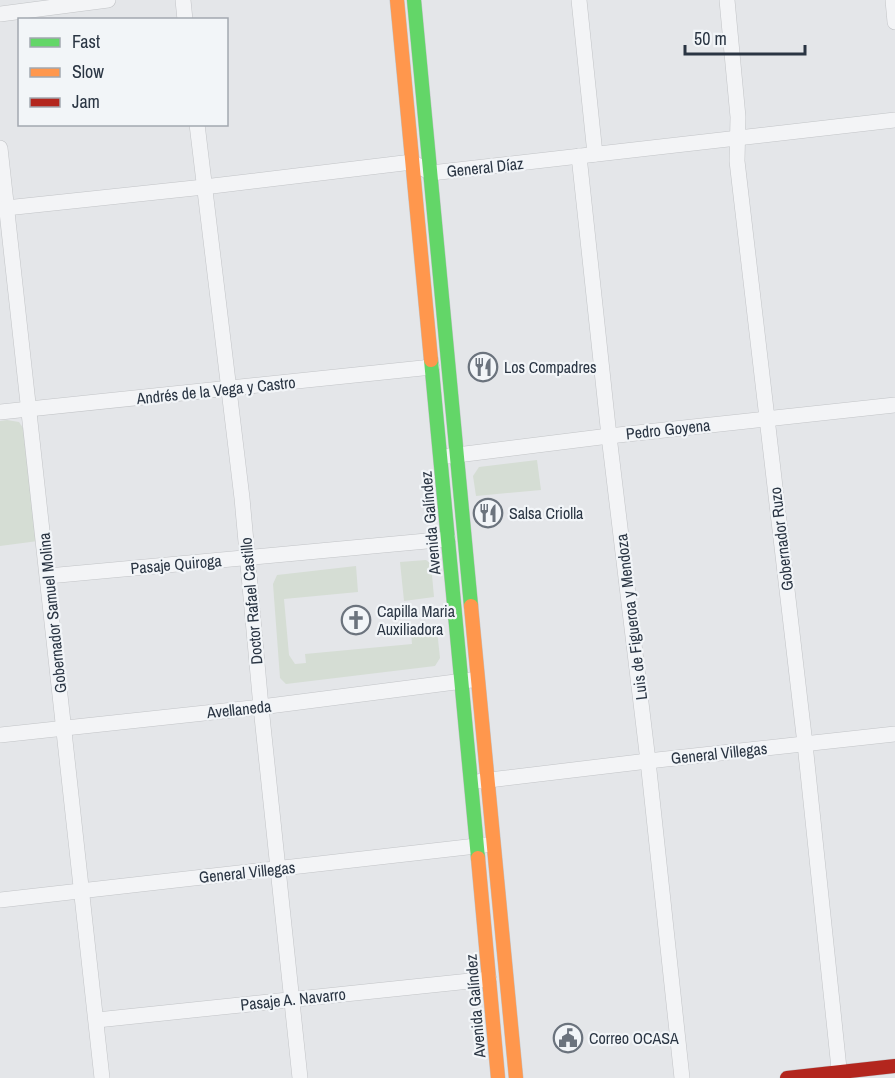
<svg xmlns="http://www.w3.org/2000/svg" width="895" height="1078" font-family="'Archivo Narrow',sans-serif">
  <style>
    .green { fill: #d5ddd4 }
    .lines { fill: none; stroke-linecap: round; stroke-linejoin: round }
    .street-casing { stroke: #c2c4c7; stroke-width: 16 }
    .fast-casing { stroke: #c2c4c7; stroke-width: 15 }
    .slow-casing { stroke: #c2c4c7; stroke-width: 15 }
    .jam-casing { stroke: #c2c4c7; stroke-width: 15 }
    .street { stroke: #f3f4f6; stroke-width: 15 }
    .fast { stroke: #63d668; stroke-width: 14 }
    .slow { stroke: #ff974d; stroke-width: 14 }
    .jam { stroke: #b3261e; stroke-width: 14 }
    .labels { text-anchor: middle; stroke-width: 4.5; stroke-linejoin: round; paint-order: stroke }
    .street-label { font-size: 16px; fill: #2a3543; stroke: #f2f5f8 }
    .poi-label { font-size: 16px; fill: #2a3543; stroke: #f2f5f8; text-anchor: start }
  </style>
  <rect width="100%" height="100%" fill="#e4e6e9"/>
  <g class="green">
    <polygon points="7,420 19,422 25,431 38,541 0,546 0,421"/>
    <polygon points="537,460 541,490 476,496 473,476 479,467"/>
    <polygon points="426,560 431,564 434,597 404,601 400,562"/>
    <polygon points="356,566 358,592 284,599 289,655 295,664 306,663 305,654 412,644 411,632 437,630 440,658 435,666 286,684 280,678 273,584 277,575"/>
  </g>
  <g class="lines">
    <g class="street-casing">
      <g id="street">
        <polyline points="183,0 185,20"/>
        <polyline points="579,0 595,154"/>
        <polyline points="727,0 738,117 737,161 805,744 840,1078"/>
        <polyline points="893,0 895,22"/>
        <polyline points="0,14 108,0"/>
        <polyline points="197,124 242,498 261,707 300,1078"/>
        <polyline points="0,148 102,1078"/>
        <polyline points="579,156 609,436 648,761 682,1078"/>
        <polyline points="6,208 204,187 412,162 431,173 895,120"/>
        <polyline points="0,412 432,367"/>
        <polyline points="449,456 609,436 895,405"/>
        <polyline points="48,576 448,539"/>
        <polyline points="0,735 261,707 471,680"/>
        <polyline points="481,781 648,761 895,734"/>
        <polyline points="0,900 485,845"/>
        <polyline points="97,1020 489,979"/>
      </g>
    </g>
    <g class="fast-casing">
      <g id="fast">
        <polyline points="414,0 471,606"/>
        <polyline points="431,360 478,858"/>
      </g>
    </g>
    <g class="slow-casing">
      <g id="slow">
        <polyline points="397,0 431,360"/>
        <polyline points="471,606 516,1078"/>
        <polyline points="478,858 498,1078"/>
      </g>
    </g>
    <g class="jam-casing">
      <polyline id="jam" points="787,1078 895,1066"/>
    </g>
    <use href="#street" class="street"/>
    <use href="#fast" class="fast"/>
    <use href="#slow" class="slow"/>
    <use href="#jam" class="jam"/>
  </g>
  <defs>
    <g id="restaurant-ring" transform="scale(1.5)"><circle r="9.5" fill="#f2f5f8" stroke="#6b737d" stroke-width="1.5"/><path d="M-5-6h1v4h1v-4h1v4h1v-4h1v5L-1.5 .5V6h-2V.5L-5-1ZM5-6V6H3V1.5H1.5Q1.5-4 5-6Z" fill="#6b737d"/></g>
    <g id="church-ring" transform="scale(1.5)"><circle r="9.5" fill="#f2f5f8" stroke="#6b737d" stroke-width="1.5"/><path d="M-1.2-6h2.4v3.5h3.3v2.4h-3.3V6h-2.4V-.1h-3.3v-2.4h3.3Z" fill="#6b737d"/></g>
    <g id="civic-ring" transform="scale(1.5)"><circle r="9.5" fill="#f2f5f8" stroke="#6b737d" stroke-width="1.5"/><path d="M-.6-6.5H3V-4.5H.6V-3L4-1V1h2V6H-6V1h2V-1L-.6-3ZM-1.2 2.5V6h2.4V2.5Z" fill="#6b737d"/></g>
  </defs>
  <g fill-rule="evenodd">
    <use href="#restaurant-ring" x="483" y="367"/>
    <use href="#restaurant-ring" x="488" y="513"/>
    <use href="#church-ring" x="356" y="620"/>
    <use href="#civic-ring" x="568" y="1038"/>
  </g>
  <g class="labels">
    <g class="street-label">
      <text transform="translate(485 167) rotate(-6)" y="6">General Díaz</text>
      <text transform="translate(216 390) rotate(-6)" y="6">Andrés de la Vega y Castro</text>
      <text transform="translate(668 429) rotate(-6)" y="6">Pedro Goyena</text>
      <text transform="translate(430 523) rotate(-95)" y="6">Avenida Galíndez</text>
      <text transform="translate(781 539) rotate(-97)" y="6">Gobernador Ruzo</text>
      <text transform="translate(176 564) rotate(-5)" y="6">Pasaje Quiroga</text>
      <text transform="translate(251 601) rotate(-95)" y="6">Doctor Rafael Castillo</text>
      <text transform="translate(52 613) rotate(-96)" y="6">Gobernador Samuel Molina</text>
      <text transform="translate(631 617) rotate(-97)" y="6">Luis de Figueroa y Mendoza</text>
      <text transform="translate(239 709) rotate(-6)" y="6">Avellaneda</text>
      <text transform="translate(719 753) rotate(-6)" y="6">General Villegas</text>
      <text transform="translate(247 872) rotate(-6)" y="6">General Villegas</text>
      <text transform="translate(293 999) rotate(-6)" y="6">Pasaje A. Navarro</text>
      <text transform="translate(475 1006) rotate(-95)" y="6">Avenida Galíndez</text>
    </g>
    <g class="poi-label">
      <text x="504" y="373">Los Compadres</text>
      <text x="509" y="519">Salsa Criolla</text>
      <text x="377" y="617">Capilla Maria<tspan x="377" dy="18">Auxiliadora</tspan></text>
      <text x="589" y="1044">Correo OCASA</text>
    </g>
  </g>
  <rect x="18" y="18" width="210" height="108" fill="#f2f5f8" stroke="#a2a8b0" stroke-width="1.5"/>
  <rect x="30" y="38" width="30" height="9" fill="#63d668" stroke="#a2a8b0" stroke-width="1.5"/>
  <text x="72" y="48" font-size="18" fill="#2a3543">Fast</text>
  <rect x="30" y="68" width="30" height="9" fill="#ff974d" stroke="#a2a8b0" stroke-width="1.5"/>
  <text x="72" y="78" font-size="18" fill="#2a3543">Slow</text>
  <rect x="30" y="98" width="30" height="9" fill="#b3261e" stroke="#a2a8b0" stroke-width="1.5"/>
  <text x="72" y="108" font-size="18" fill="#2a3543">Jam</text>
  <path d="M685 45v9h120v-9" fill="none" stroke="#2a3543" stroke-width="3"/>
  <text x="694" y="45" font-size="18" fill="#2a3543" stroke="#f2f5f8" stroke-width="4.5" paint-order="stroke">50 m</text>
</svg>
